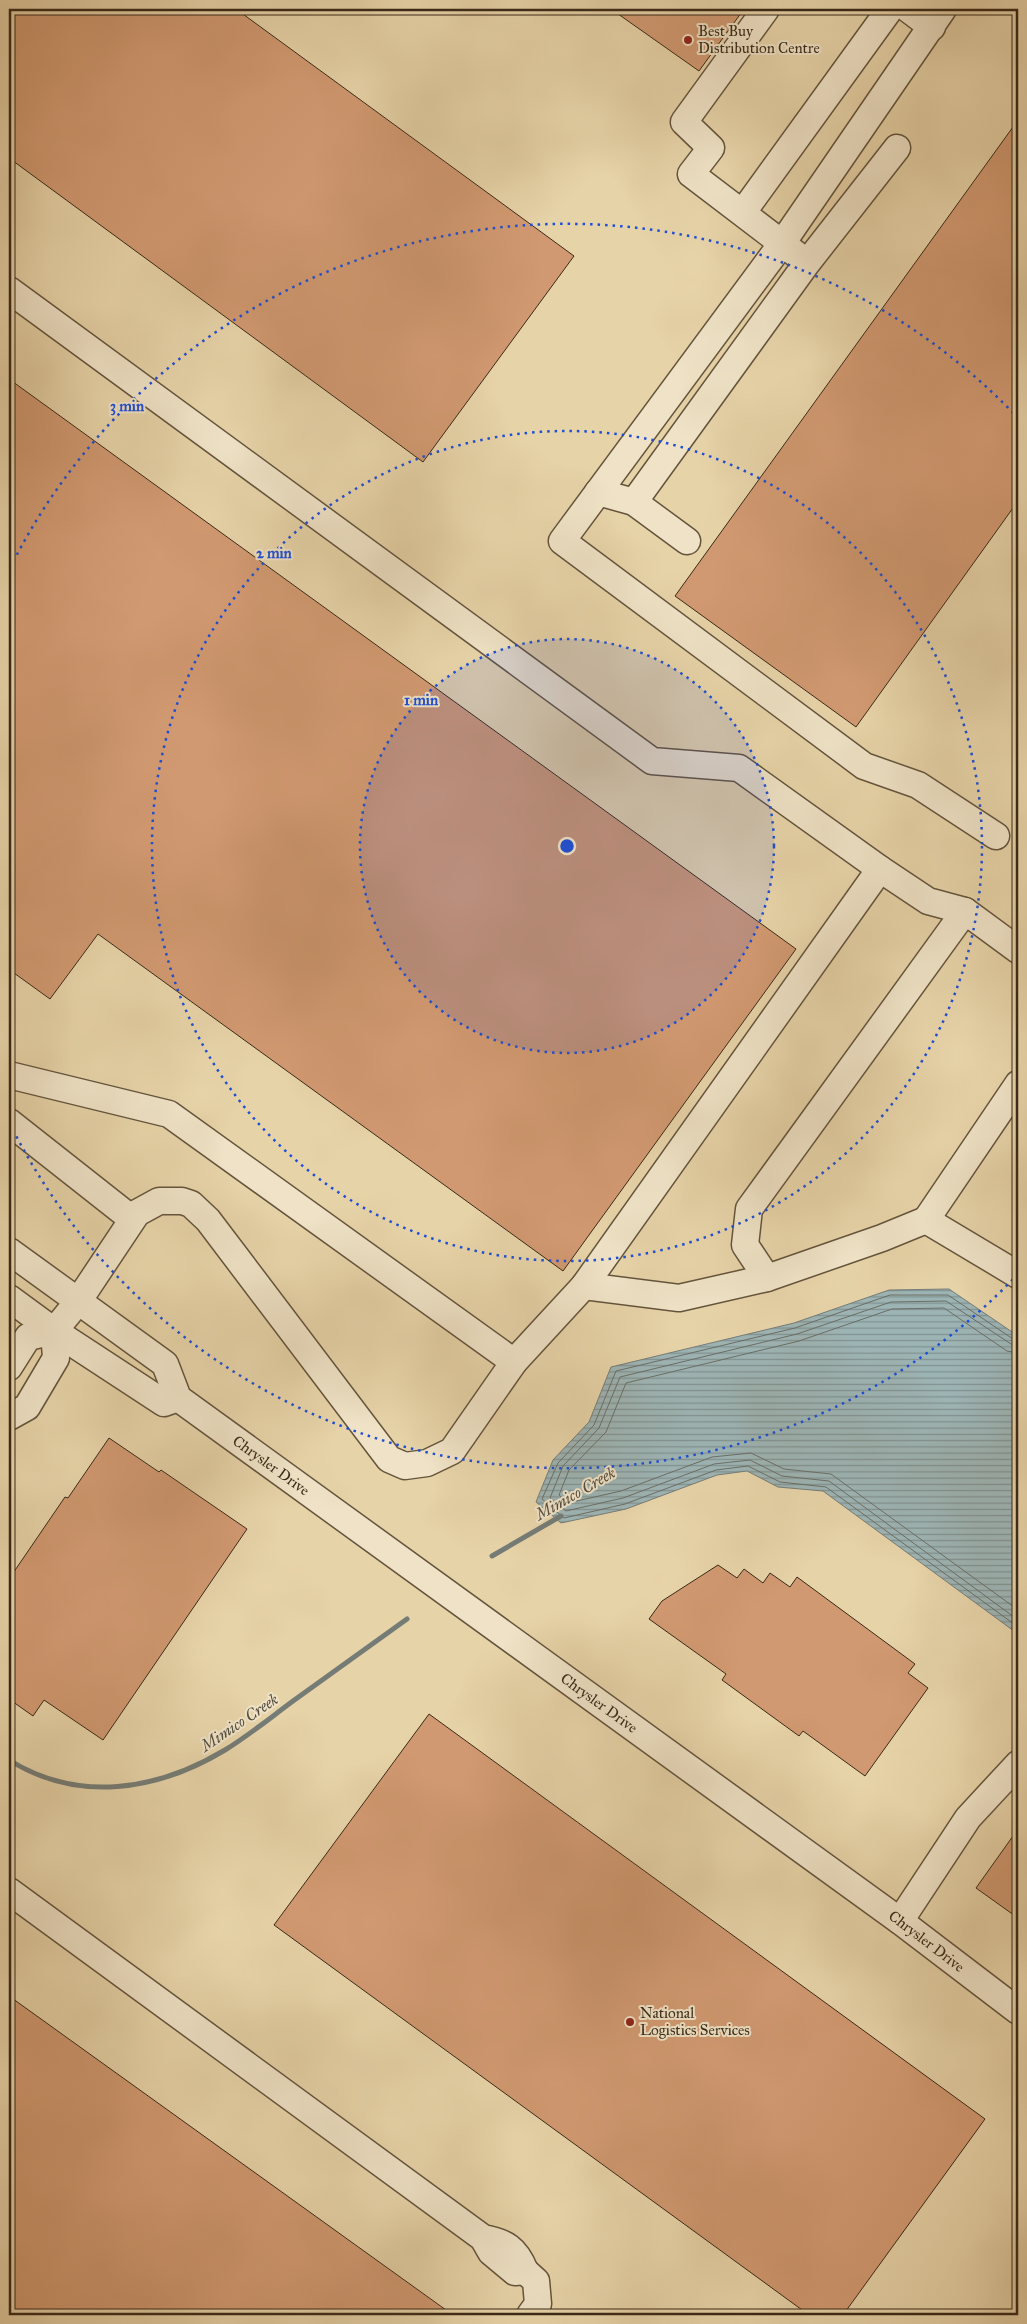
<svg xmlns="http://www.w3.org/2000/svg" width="1027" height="2324" font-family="'IM FELL Great Primer',serif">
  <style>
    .water { fill: url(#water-rules); stroke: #757c76 }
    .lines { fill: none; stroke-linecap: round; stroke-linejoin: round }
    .shore { stroke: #6b6e66; stroke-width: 1 }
    .stream { stroke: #757c76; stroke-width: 5 }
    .building { fill: #d19971; stroke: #392918 }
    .minor-casing { stroke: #64543c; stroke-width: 29 }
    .minor { stroke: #efe2c6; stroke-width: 26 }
    .ring { fill: none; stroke: #1d4ed8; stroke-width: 2.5; stroke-dasharray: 2.5 5 }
    .poi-dot { fill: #8f2418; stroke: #efe2c6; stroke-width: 2 }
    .labels { text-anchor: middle; stroke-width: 4; stroke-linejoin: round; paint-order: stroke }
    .poi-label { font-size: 15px; fill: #392918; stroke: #efe2c6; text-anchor: start }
    .street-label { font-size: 15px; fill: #392918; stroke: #efe2c6 }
    .water-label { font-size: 16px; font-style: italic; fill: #524c3f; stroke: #efe2c6 }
    .centre { fill: #1d4ed8; stroke: #efe2c6; stroke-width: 2.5 }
    .ring-label { font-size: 15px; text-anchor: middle; font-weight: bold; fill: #1d4ed8; stroke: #efe2c6; stroke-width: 4; stroke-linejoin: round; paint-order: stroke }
  </style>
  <defs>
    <pattern id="water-rules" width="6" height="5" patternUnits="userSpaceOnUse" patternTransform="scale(1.25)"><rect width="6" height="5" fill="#9db4b4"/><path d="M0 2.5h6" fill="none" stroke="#819291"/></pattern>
  </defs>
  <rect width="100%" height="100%" fill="#e7d3a8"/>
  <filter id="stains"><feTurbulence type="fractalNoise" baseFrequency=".004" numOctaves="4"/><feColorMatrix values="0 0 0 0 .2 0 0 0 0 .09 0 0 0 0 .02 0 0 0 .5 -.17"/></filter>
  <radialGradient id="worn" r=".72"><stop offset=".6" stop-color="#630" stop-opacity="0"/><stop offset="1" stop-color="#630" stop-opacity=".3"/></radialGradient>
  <polygon class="water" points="949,1289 1018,1336 1018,1634 823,1491 778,1487 747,1471 717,1475 626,1509 561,1523 536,1502 553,1460 589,1422 611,1367 794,1323 889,1290"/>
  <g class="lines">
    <g class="shore">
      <polyline points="1018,1340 1013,1339 948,1295 890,1295 795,1328 616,1371 594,1425 558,1463 542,1499 564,1518 625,1504 716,1470 748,1466 780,1482 826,1487 1018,1627"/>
      <polyline points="1018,1346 1011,1344 946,1301 891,1302 797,1334 620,1377 599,1428 563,1466 550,1498 566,1511 623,1498 714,1464 750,1460 782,1476 829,1481 1018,1620"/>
      <polyline points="1018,1353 1007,1351 944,1308 892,1309 799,1341 626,1383 606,1432 569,1470 559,1495 568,1503 621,1491 712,1457 751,1453 784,1469 831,1474 1018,1610"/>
    </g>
    <g class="stream">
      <polyline points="492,1556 561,1516"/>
      <path d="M 9,1760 C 78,1803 157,1791 225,1750 C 248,1736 270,1718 293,1701 C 331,1674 369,1646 407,1619"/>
    </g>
  </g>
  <g class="building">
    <polygon points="9,9 236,9 574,256 423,462 9,158"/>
    <polygon points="611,9 744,9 699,71"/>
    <polygon points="1018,120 1018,501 856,727 675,596"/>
    <polygon points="9,379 796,949 563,1271 98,934 50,999 14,973 9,974"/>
    <polygon points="109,1438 159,1472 161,1470 247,1529 103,1740 44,1700 33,1716 9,1699 9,1579 65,1497 68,1498"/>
    <polygon points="718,1565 737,1578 744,1569 763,1583 770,1573 790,1587 797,1577 915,1664 908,1673 928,1688 865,1776 803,1731 799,1736 722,1680 726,1674 649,1619 662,1601"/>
    <polygon points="429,1714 985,2119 843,2315 809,2315 274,1925"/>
    <polygon points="1018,1829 1018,1918 976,1888"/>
    <polygon points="9,1996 453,2315 9,2315"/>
  </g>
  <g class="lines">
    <g class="minor-casing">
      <g id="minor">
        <polyline points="766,9 684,122 711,148 691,174 796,254"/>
        <polyline points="908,9 932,27"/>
        <polyline points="943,9 783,242 562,541 864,766 918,785 996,836"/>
        <polyline points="743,212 890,9"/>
        <polyline points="9,290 652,761 739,768 880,869 928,901 965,911 1018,950"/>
        <polyline points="598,492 634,502 807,263 897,148"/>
        <polyline points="634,502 687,541"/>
        <polyline points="9,1075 169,1114 514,1362"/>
        <polyline points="9,1122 132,1219"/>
        <polyline points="926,1220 1018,1084"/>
        <path id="s1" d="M 9,1251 L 165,1364 L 178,1398 L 900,1921 L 1018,2011"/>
        <polyline points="767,1278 745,1245 749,1209 965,911"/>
        <polyline points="584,1286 679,1298 767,1278 882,1238 926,1220 1018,1275"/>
        <polyline points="9,1298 54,1331 164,1403 178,1398"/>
        <polyline points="9,1367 28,1337 54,1331 77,1303 137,1213 159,1201 182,1201 191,1204 208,1220 389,1459 405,1466 427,1463 452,1451 514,1362 584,1286 880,869"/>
        <polyline points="9,1417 27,1407 56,1358 54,1331"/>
        <path d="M 9,1891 L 483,2238 L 491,2252 L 515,2272 L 525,2271 C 516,2248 505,2242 483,2238"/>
        <polyline points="900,1921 968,1818 1018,1764"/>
        <polyline points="525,2271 536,2281 538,2304 530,2315"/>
      </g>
    </g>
    <use href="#minor" class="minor"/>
  </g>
  <circle cx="567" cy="846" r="207" fill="#1d4ed8" fill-opacity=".12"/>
  <g class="ring">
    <circle cx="567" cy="846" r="207"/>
    <circle cx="567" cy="846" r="415"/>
    <path d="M1018 1274A622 622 0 0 1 10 1124M10 568A622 622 0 0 1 1018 418"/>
  </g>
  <g class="poi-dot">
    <circle cx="688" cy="40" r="5"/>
    <circle cx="630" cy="2022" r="5"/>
  </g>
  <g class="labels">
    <g class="poi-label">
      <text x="698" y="36">Best Buy<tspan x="698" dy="17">Distribution Centre</tspan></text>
      <text x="640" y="2018">National<tspan x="640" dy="17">Logistics Services</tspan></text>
    </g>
    <g class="street-label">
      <text dy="5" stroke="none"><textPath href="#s1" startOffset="344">Chrysler Drive</textPath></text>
      <text dy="5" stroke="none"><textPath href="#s1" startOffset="749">Chrysler Drive</textPath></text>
      <text dy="5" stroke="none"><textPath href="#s1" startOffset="1154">Chrysler Drive</textPath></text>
    </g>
    <g class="water-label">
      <text transform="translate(575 1493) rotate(-30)" y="6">Mimico Creek</text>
      <text transform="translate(239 1722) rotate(-34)" y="6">Mimico Creek</text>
    </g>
  </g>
  <circle cx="567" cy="846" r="8" class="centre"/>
  <g class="ring-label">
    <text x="127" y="411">3 min</text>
    <text x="274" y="558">2 min</text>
    <text x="421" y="705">1 min</text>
  </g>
  <rect width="1027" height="2324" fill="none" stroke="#e7d3a8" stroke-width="30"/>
  <rect x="10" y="10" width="1007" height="2304" fill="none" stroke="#392918" stroke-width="2.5"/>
  <rect x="15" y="15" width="997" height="2294" fill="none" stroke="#392918"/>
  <rect width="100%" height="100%" filter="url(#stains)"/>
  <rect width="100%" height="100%" fill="url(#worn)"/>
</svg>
